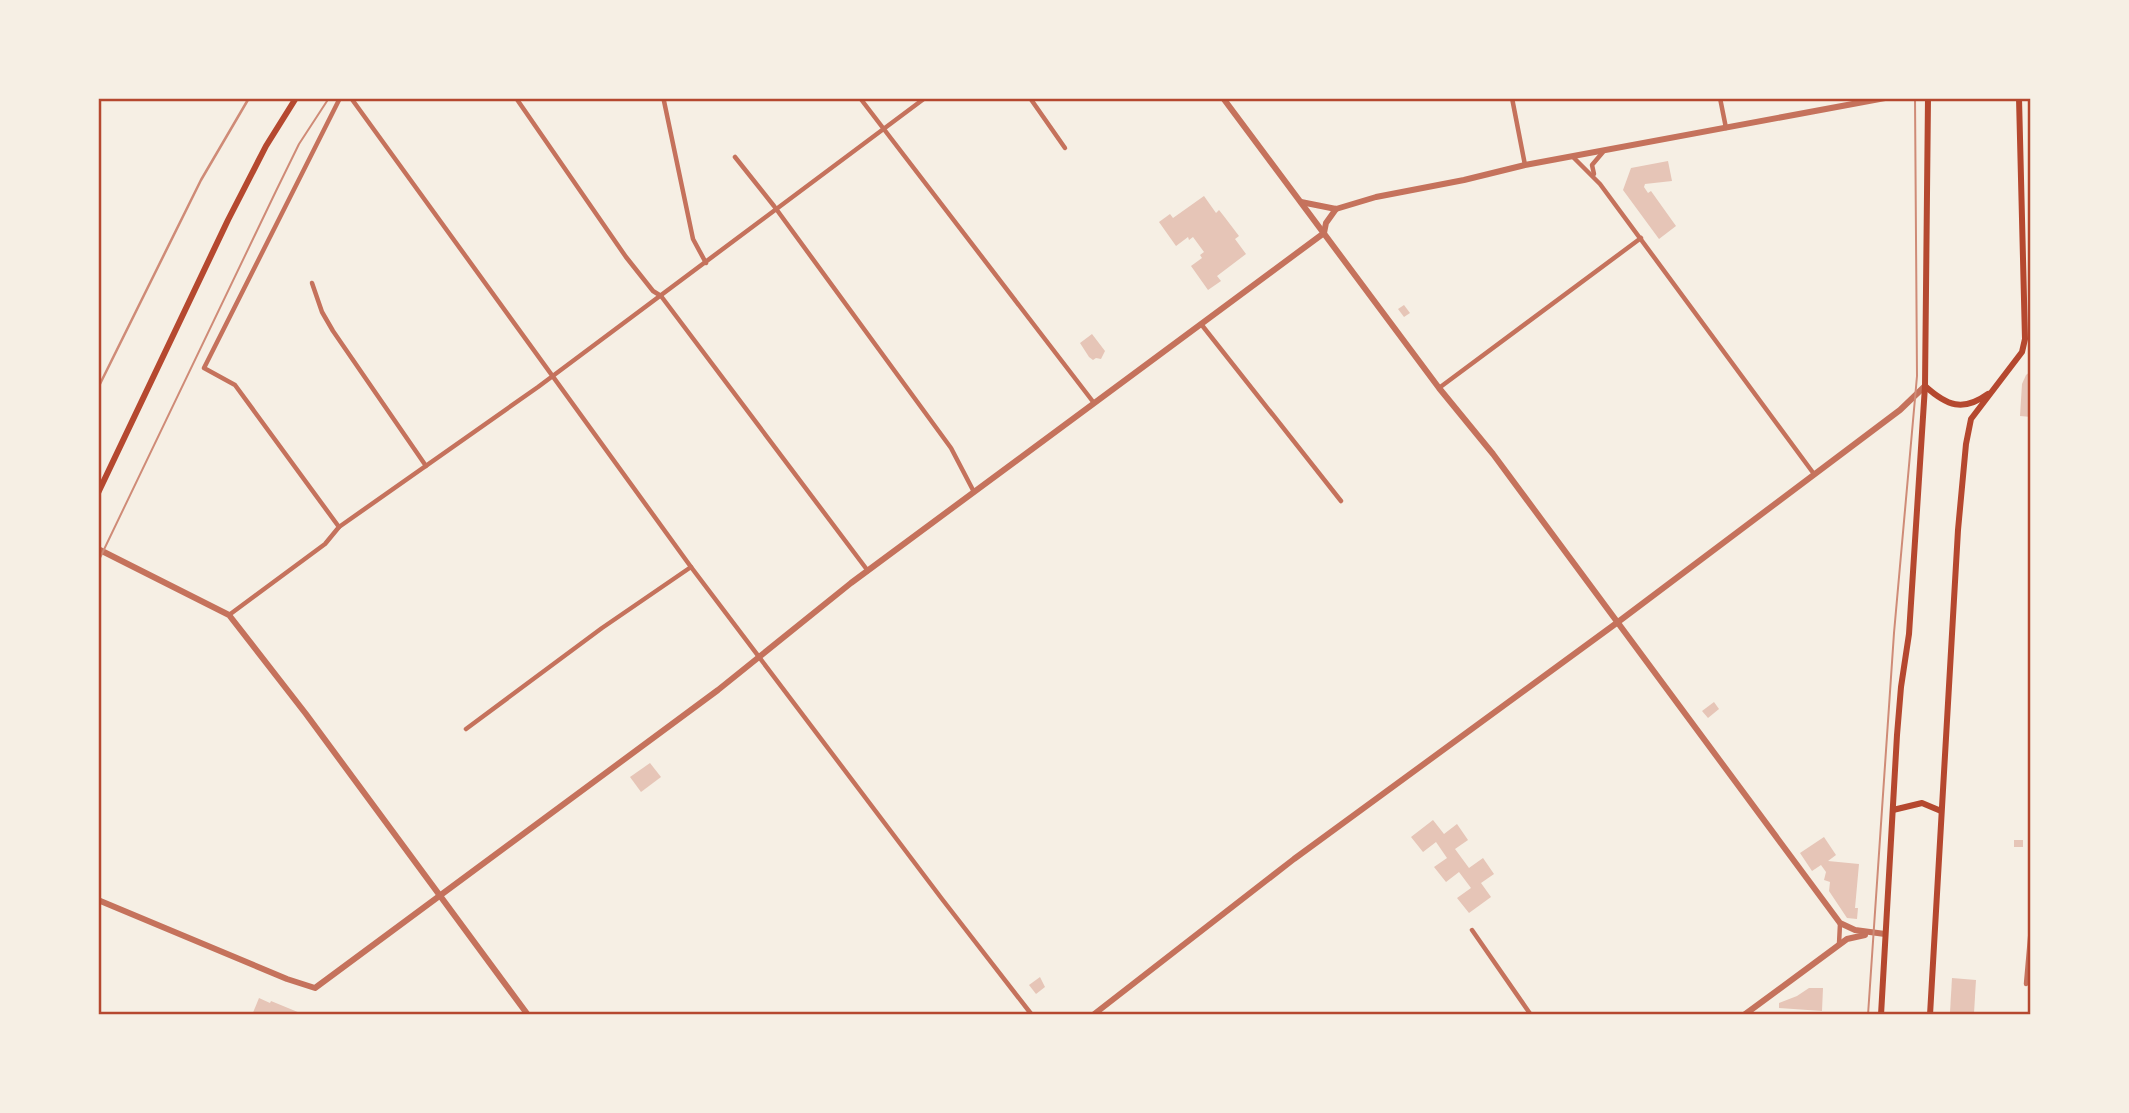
<svg xmlns="http://www.w3.org/2000/svg" width="2129" height="1113" font-family="Lato,sans-serif">
  <style>
    .building { fill: #e6c5b7 }
    .lines { fill: none; stroke-linecap: round; stroke-linejoin: round }
    .minor { stroke: #c5725c; stroke-width: 4.5 }
    .tertiary { stroke: #c5725c; stroke-width: 6 }
    .secondary { stroke: #b5482f; stroke-width: 6 }
    .tram { stroke: #cf8b77; stroke-width: 2 }
    .rail { stroke: #cf8b77; stroke-width: 2.5 }
    .neatline { fill: none; stroke: #b5482f; stroke-width: 2.5 }
  </style>
  <rect width="100%" height="100%" fill="#f6efe4"/>
  <g class="building">
    <polygon points="1668,161 1672,181 1645,184 1644,187 1648,193 1651,191 1676,226 1659,239 1623,190 1631,168"/>
    <polygon points="1204,196 1216,213 1219,210 1223,215 1239,236 1235,239 1246,254 1217,276 1221,281 1208,290 1191,266 1202,258 1200,255 1204,252 1193,237 1189,240 1188,237 1176,246 1159,222 1170,214 1173,218"/>
    <polygon points="1404,305 1410,313 1404,317 1398,309"/>
    <polygon points="1092,334 1105,351 1101,359 1096,358 1093,360 1089,357 1080,343"/>
    <polygon points="2031,371 2031,417 2020,416 2022,384 2026,375"/>
    <polygon points="1714,702 1719,709 1708,718 1702,711"/>
    <polygon points="650,763 661,777 641,792 630,777"/>
    <polygon points="1433,820 1444,834 1457,824 1468,840 1455,849 1469,868 1483,858 1494,874 1481,883 1491,897 1469,913 1457,898 1471,888 1459,872 1446,882 1434,867 1447,858 1436,842 1423,852 1411,837"/>
    <polygon points="1824,837 1836,855 1828,861 1859,864 1855,908 1858,908 1857,919 1847,918 1829,891 1830,882 1824,880 1826,872 1821,865 1812,871 1800,853"/>
    <rect x="2014" y="840" width="9" height="7"/>
    <polygon points="1040,977 1045,987 1036,994 1029,985"/>
    <polygon points="1952,978 1976,980 1974,1013 1950,1012"/>
    <polygon points="1809,988 1823,988 1822,1011 1779,1008 1779,1003 1797,996"/>
    <polygon points="259,998 270,1003 271,1001 305,1015 252,1015"/>
  </g>
  <g class="lines">
    <g class="minor">
      <polyline points="351,98 691,567 942,899 1032,1015"/>
      <polyline points="516,98 626,257 653,291 661,296 868,571"/>
      <polyline points="860,98 1094,403"/>
      <polyline points="1030,98 1065,148"/>
      <polyline points="1512,98 1525,165"/>
      <polyline points="1720,98 1726,128"/>
      <polyline points="664,101 693,239 706,263"/>
      <polyline points="735,157 774,206 951,448 974,492"/>
      <polyline points="1573,157 1600,184 1814,474"/>
      <polyline points="1594,174 1592,165 1603,152"/>
      <polyline points="312,283 322,312 333,331 426,466"/>
      <polyline points="1201,324 1341,501"/>
      <polyline points="1439,388 1641,238"/>
      <polyline points="339,527 235,385 204,368 340,98"/>
      <polyline points="229,615 325,544 339,527 538,387 925,98"/>
      <polyline points="466,729 602,628 691,567"/>
      <polyline points="1472,930 1531,1015"/>
      <polyline points="1839,944 1840,924"/>
      <polyline points="2026,984 2031,927"/>
    </g>
    <g class="tertiary">
      <polyline points="1223,98 1439,388 1493,454 1840,923 1855,930 1885,934"/>
      <polyline points="1301,202 1336,209 1376,197 1464,180 1525,165 1885,98"/>
      <polyline points="98,549 229,615 306,714 528,1015"/>
      <polyline points="98,900 287,979 315,988 718,690 851,583 1324,233 1326,223 1336,209"/>
      <polyline points="1093,1015 1294,859 1618,622 1900,410 1925,386"/>
      <polyline points="1744,1015 1847,939 1865,935"/>
    </g>
    <g class="secondary">
      <path d="M 1925,386 C 1947,406 1963,412 1988,394"/>
      <polyline points="98,493 228,220 266,146 296,98"/>
      <polyline points="1893,810 1922,803 1941,811"/>
      <polyline points="1881,1015 1897,735 1901,687 1909,634 1925,386 1928,98"/>
      <polyline points="1930,1015 1958,530 1966,444 1971,419 2022,352 2025,339 2019,98"/>
    </g>
    <g class="tram">
      <polyline points="98,562 276,191 299,144 329,98"/>
      <polyline points="1868,1015 1894,633 1917,376 1915,98"/>
    </g>
    <polyline class="rail" points="98,388 201,180 249,98"/>
  </g>
  <rect width="2129" height="1113" fill="none" stroke="#f6efe4" stroke-width="200"/>
  <rect x="100" y="100" width="1929" height="913" class="neatline"/>
</svg>
